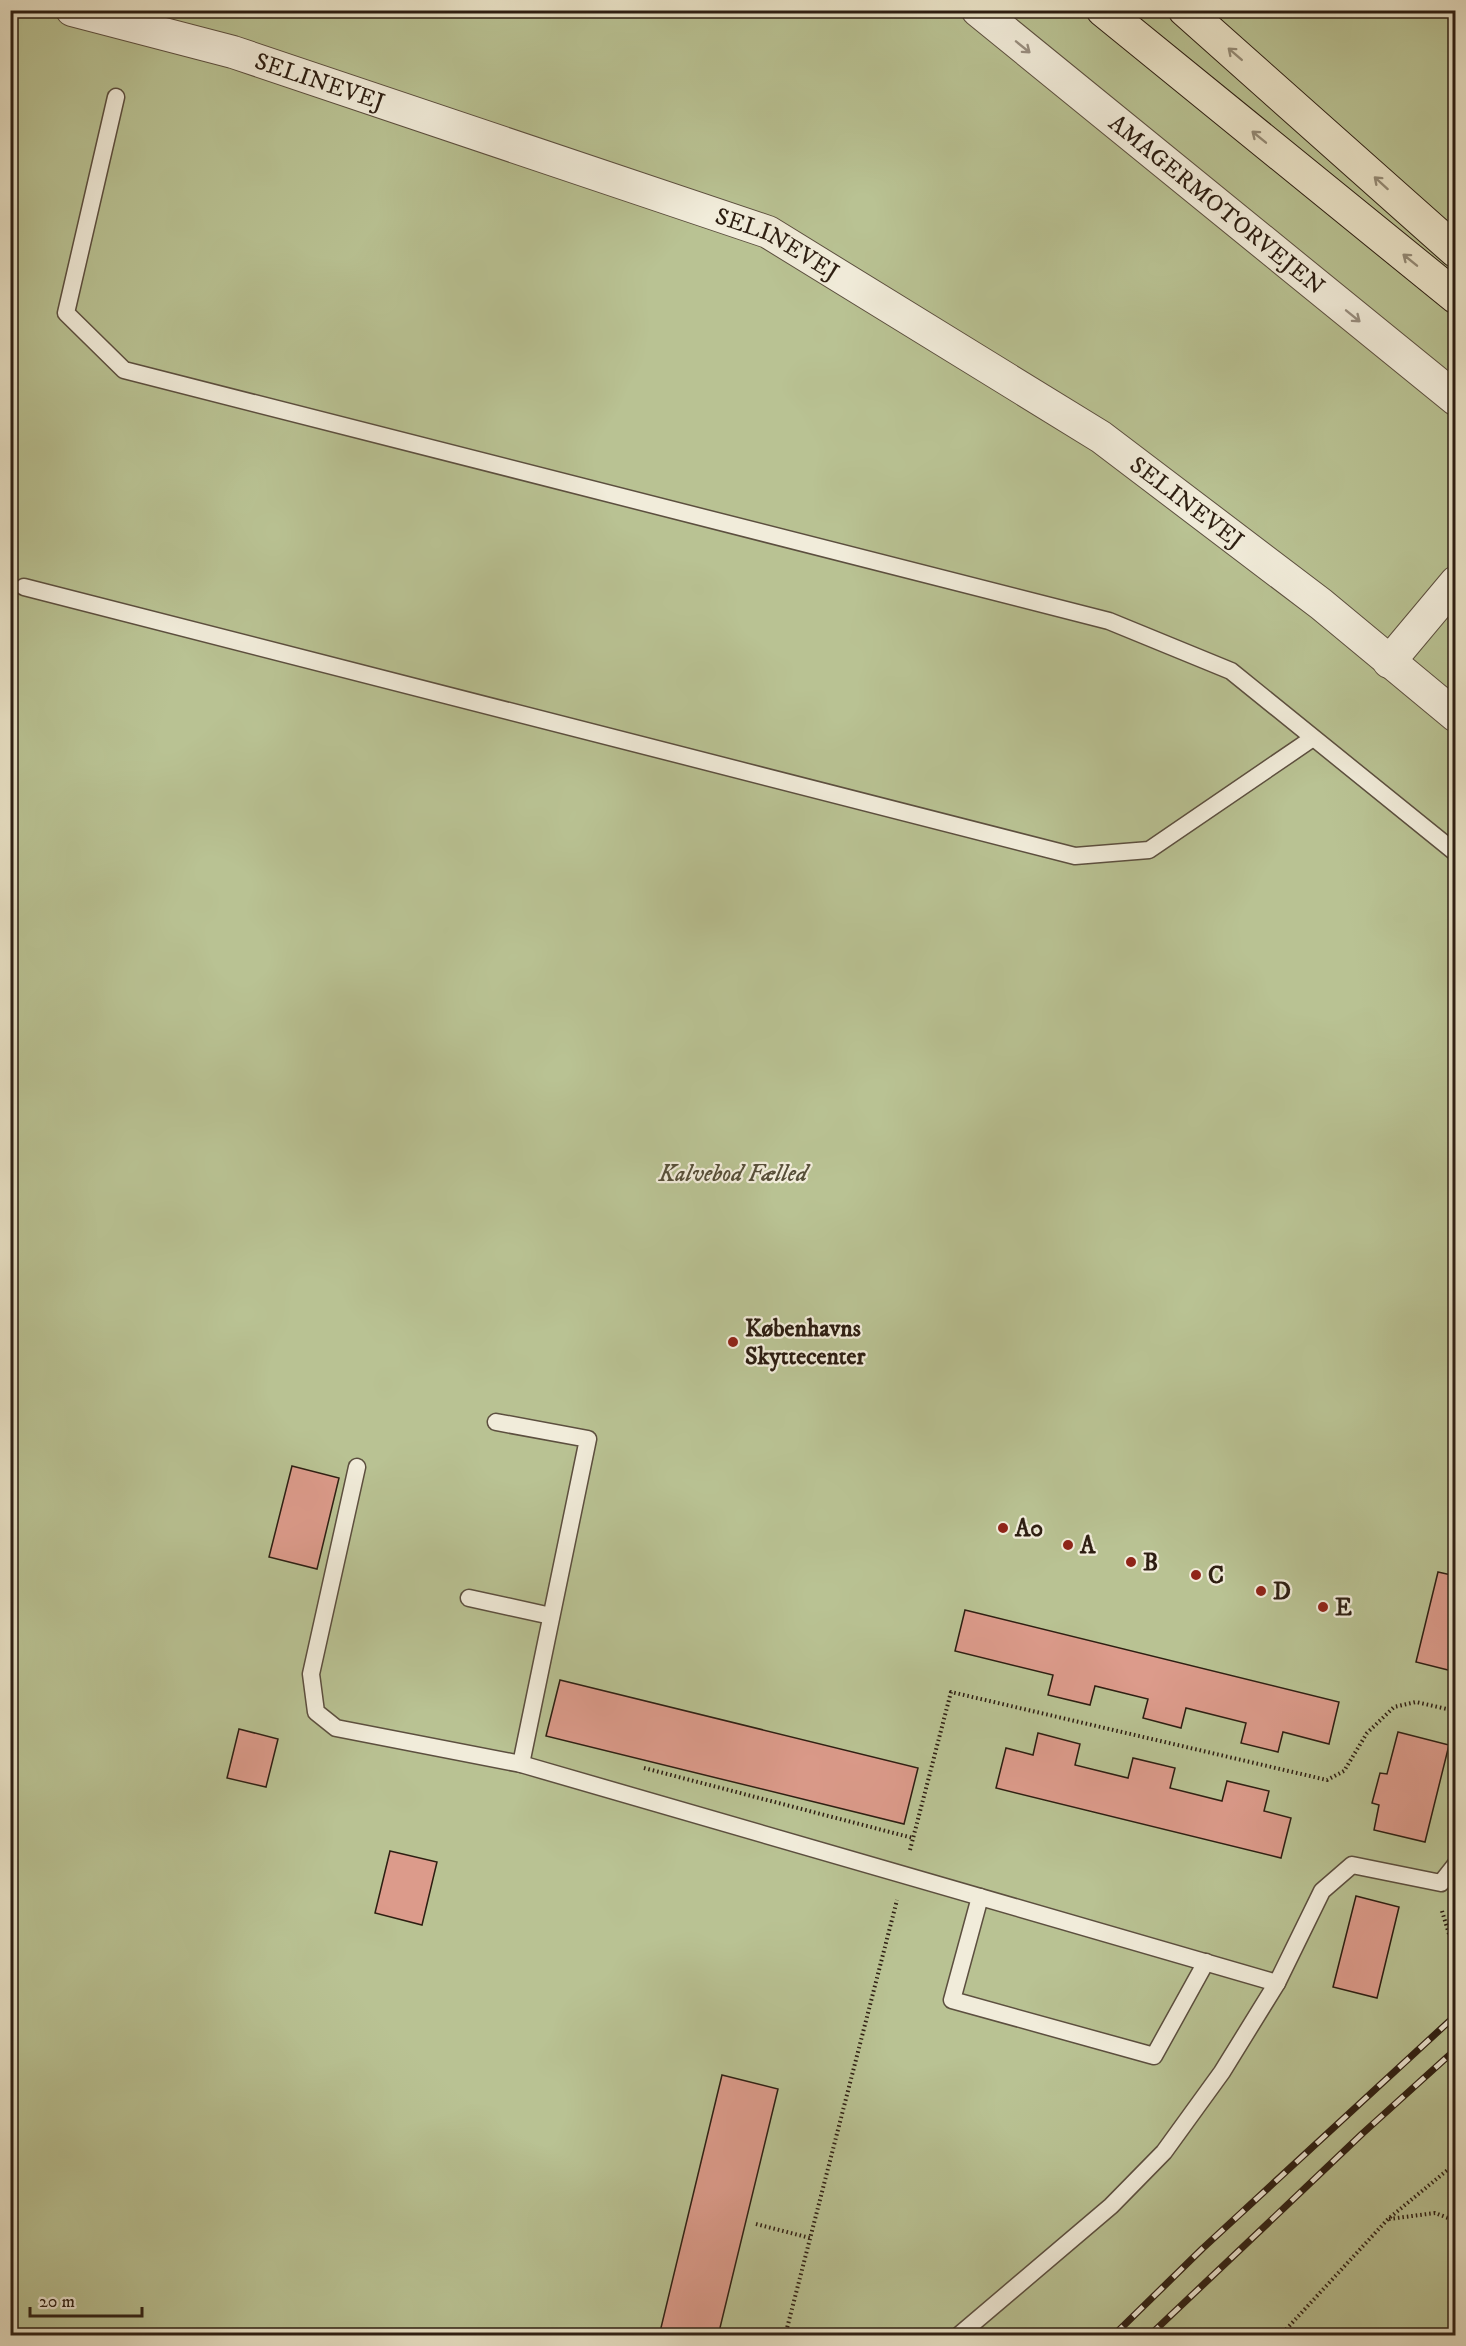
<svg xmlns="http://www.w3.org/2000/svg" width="1466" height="2346" font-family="'IM FELL DW Pica',serif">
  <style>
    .green { fill: #b9c293; stroke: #737052; stroke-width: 1.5 }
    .building { fill: #dc9b8b; stroke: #2d1e12; stroke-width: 1.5 }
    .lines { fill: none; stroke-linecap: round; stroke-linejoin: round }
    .service-casing { stroke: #5c4f3f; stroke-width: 19 }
    .minor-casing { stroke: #5c4f3f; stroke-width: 34 }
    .tertiary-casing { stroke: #5c4f3f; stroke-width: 35 }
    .motorway-casing { stroke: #2d1e12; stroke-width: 35 }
    .path { stroke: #2d1e12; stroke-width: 4; stroke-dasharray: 1.5 3; stroke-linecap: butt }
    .service { stroke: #f1ecda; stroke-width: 16 }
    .minor { stroke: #f1ecda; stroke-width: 32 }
    .tertiary { stroke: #f1ecda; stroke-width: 33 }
    .motorway { stroke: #e9e2c6; stroke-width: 33 }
    .rail-casing { stroke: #2d1e12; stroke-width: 7 }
    .rail { stroke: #f1ecda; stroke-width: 4.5; stroke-dasharray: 14; stroke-linecap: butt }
    .oneway { stroke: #998f80 }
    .oneway2 { stroke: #948a75 }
    .poi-dot { fill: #8f2418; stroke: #f1ecda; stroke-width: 2 }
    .labels { text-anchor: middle; stroke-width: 4.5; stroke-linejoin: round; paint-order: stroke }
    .street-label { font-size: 24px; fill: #2d1e12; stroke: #f1ecda }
    .park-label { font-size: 24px; font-style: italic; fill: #574f39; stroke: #f1ecda }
    .poi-label { font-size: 24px; font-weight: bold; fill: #2d1e12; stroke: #f1ecda; text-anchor: start }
  </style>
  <rect width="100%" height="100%" fill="#e9e2c6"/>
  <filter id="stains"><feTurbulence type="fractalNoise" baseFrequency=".00333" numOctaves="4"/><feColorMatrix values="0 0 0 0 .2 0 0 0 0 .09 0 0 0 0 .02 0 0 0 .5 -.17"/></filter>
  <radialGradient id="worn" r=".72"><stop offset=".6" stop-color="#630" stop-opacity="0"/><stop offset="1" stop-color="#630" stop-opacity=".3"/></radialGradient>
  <rect class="green" x="11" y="11" width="1444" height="2324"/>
  <g class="building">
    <polygon points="292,1466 339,1478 317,1569 269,1557"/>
    <polygon points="1456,1483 1456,1504 1451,1503"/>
    <polygon points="1438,1572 1456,1576 1456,1672 1416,1662"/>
    <polygon points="965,1610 1339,1702 1329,1744 1283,1732 1278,1752 1241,1743 1246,1723 1186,1708 1181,1728 1143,1718 1148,1699 1095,1686 1090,1705 1048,1695 1053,1675 955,1651"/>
    <polygon points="560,1680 918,1768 904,1824 546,1736"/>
    <polygon points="239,1729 278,1739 266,1787 227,1778"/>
    <polygon points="1398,1732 1449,1745 1425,1842 1374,1830 1379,1805 1372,1803 1380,1773 1387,1774"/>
    <polygon points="1038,1733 1080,1744 1075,1765 1128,1778 1133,1758 1175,1768 1170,1788 1222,1801 1227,1781 1269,1791 1264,1811 1291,1818 1281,1858 996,1788 1006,1748 1033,1755"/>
    <polygon points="390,1851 437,1862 422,1925 375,1913"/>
    <polygon points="1356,1896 1399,1907 1377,1998 1333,1987"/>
    <polygon points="722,2075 778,2089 718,2336 659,2336"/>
  </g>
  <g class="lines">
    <g class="service-casing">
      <g id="service">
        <polyline points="116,97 66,313 124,370 1109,621 1231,671 1456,853"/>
        <polyline points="24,587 1075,856 1149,850 1313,738"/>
        <polyline points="496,1422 588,1439 521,1764"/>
        <polyline points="357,1467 311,1674 316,1712 336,1728 521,1764 1277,1983"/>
        <polyline points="469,1598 551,1616"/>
        <polyline points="980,1897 952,2000 1154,2056 1206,1962"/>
        <polyline points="958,2336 1111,2206 1164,2152 1222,2072 1277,1983 1322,1891 1352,1865 1441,1883 1456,1864"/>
      </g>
    </g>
    <g class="minor-casing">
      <g id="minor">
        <path id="s1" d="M 72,10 L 233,52 L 768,232 L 1101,437 L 1321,604 L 1456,716"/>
        <polyline points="1389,662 1456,582"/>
      </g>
    </g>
    <g class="tertiary-casing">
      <g id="tertiary">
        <path id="s2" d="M 978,10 L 1456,399"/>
      </g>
    </g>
    <g class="motorway-casing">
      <g id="motorway">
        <polyline points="1103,10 1456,297"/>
        <polyline points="1185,10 1456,251"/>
      </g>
    </g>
    <g class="path">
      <polyline points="644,1768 913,1838"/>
      <polyline points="910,1850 951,1692 1327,1780 1344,1771 1367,1733 1394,1707 1416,1702 1456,1711"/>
      <polyline points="1442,1911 1449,1934 1456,1941"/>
      <polyline points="1389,2219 1435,2213 1456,2221"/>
      <polyline points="756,2224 810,2238"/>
      <polyline points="785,2336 897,1900"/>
      <polyline points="1280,2336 1388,2219 1456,2163"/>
    </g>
    <use href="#service" class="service"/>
    <use href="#minor" class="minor"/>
    <use href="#tertiary" class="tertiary"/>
    <use href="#motorway" class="motorway"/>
    <g class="rail-casing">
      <g id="rail">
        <polyline points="1113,2336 1202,2249 1456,2015"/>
        <polyline points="1149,2336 1363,2133 1456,2049"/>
      </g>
    </g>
    <use href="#rail" class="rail"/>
  </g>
  <defs><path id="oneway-shaft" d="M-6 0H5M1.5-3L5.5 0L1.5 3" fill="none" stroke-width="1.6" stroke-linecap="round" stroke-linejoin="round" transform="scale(1.5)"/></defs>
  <g class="oneway">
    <use href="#oneway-shaft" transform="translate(1023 47) rotate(39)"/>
    <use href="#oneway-shaft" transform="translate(1353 316) rotate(39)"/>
  </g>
  <g class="oneway2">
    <use href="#oneway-shaft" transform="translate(1235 54) rotate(-139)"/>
    <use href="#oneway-shaft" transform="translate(1259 137) rotate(-141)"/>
    <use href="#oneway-shaft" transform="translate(1381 183) rotate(-138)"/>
    <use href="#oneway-shaft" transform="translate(1410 260) rotate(-141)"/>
  </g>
  <g class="poi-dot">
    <circle cx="733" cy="1342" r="6"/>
    <circle cx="1003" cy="1528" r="6"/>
    <circle cx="1068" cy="1545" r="6"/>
    <circle cx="1131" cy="1562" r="6"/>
    <circle cx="1196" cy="1575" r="6"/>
    <circle cx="1261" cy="1591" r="6"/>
    <circle cx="1323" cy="1607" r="6"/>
  </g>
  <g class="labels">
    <g class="street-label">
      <text dy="8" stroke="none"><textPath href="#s1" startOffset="258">SELINEVEJ</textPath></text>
      <text dy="8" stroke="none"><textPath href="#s2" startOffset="308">AMAGERMOTORVEJEN</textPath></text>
      <text dy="8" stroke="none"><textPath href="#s1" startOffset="744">SELINEVEJ</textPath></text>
      <text dy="8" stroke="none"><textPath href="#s1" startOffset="1230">SELINEVEJ</textPath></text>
    </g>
    <g class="park-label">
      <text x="733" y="1181">Kalvebod Fælled</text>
    </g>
    <g class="poi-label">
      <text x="745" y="1336">Københavns<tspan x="745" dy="28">Skyttecenter</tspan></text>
      <text x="1015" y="1536">A0</text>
      <text x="1080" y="1553">A</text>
      <text x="1143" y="1570">B</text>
      <text x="1208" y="1583">C</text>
      <text x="1273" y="1599">D</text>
      <text x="1335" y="1615">E</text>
    </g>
  </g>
  <rect width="1466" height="2346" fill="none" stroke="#e9e2c6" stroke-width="36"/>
  <rect x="12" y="12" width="1442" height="2322" fill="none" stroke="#2d1e12" stroke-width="3"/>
  <rect x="18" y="18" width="1430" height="2310" fill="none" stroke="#2d1e12" stroke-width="1.5"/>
  <path d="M30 2307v9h112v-9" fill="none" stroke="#2d1e12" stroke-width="3"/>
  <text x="39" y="2307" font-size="18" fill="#2d1e12" stroke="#f1ecda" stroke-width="4.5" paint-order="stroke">20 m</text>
  <rect width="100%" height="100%" filter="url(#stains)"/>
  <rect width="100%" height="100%" fill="url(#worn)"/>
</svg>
